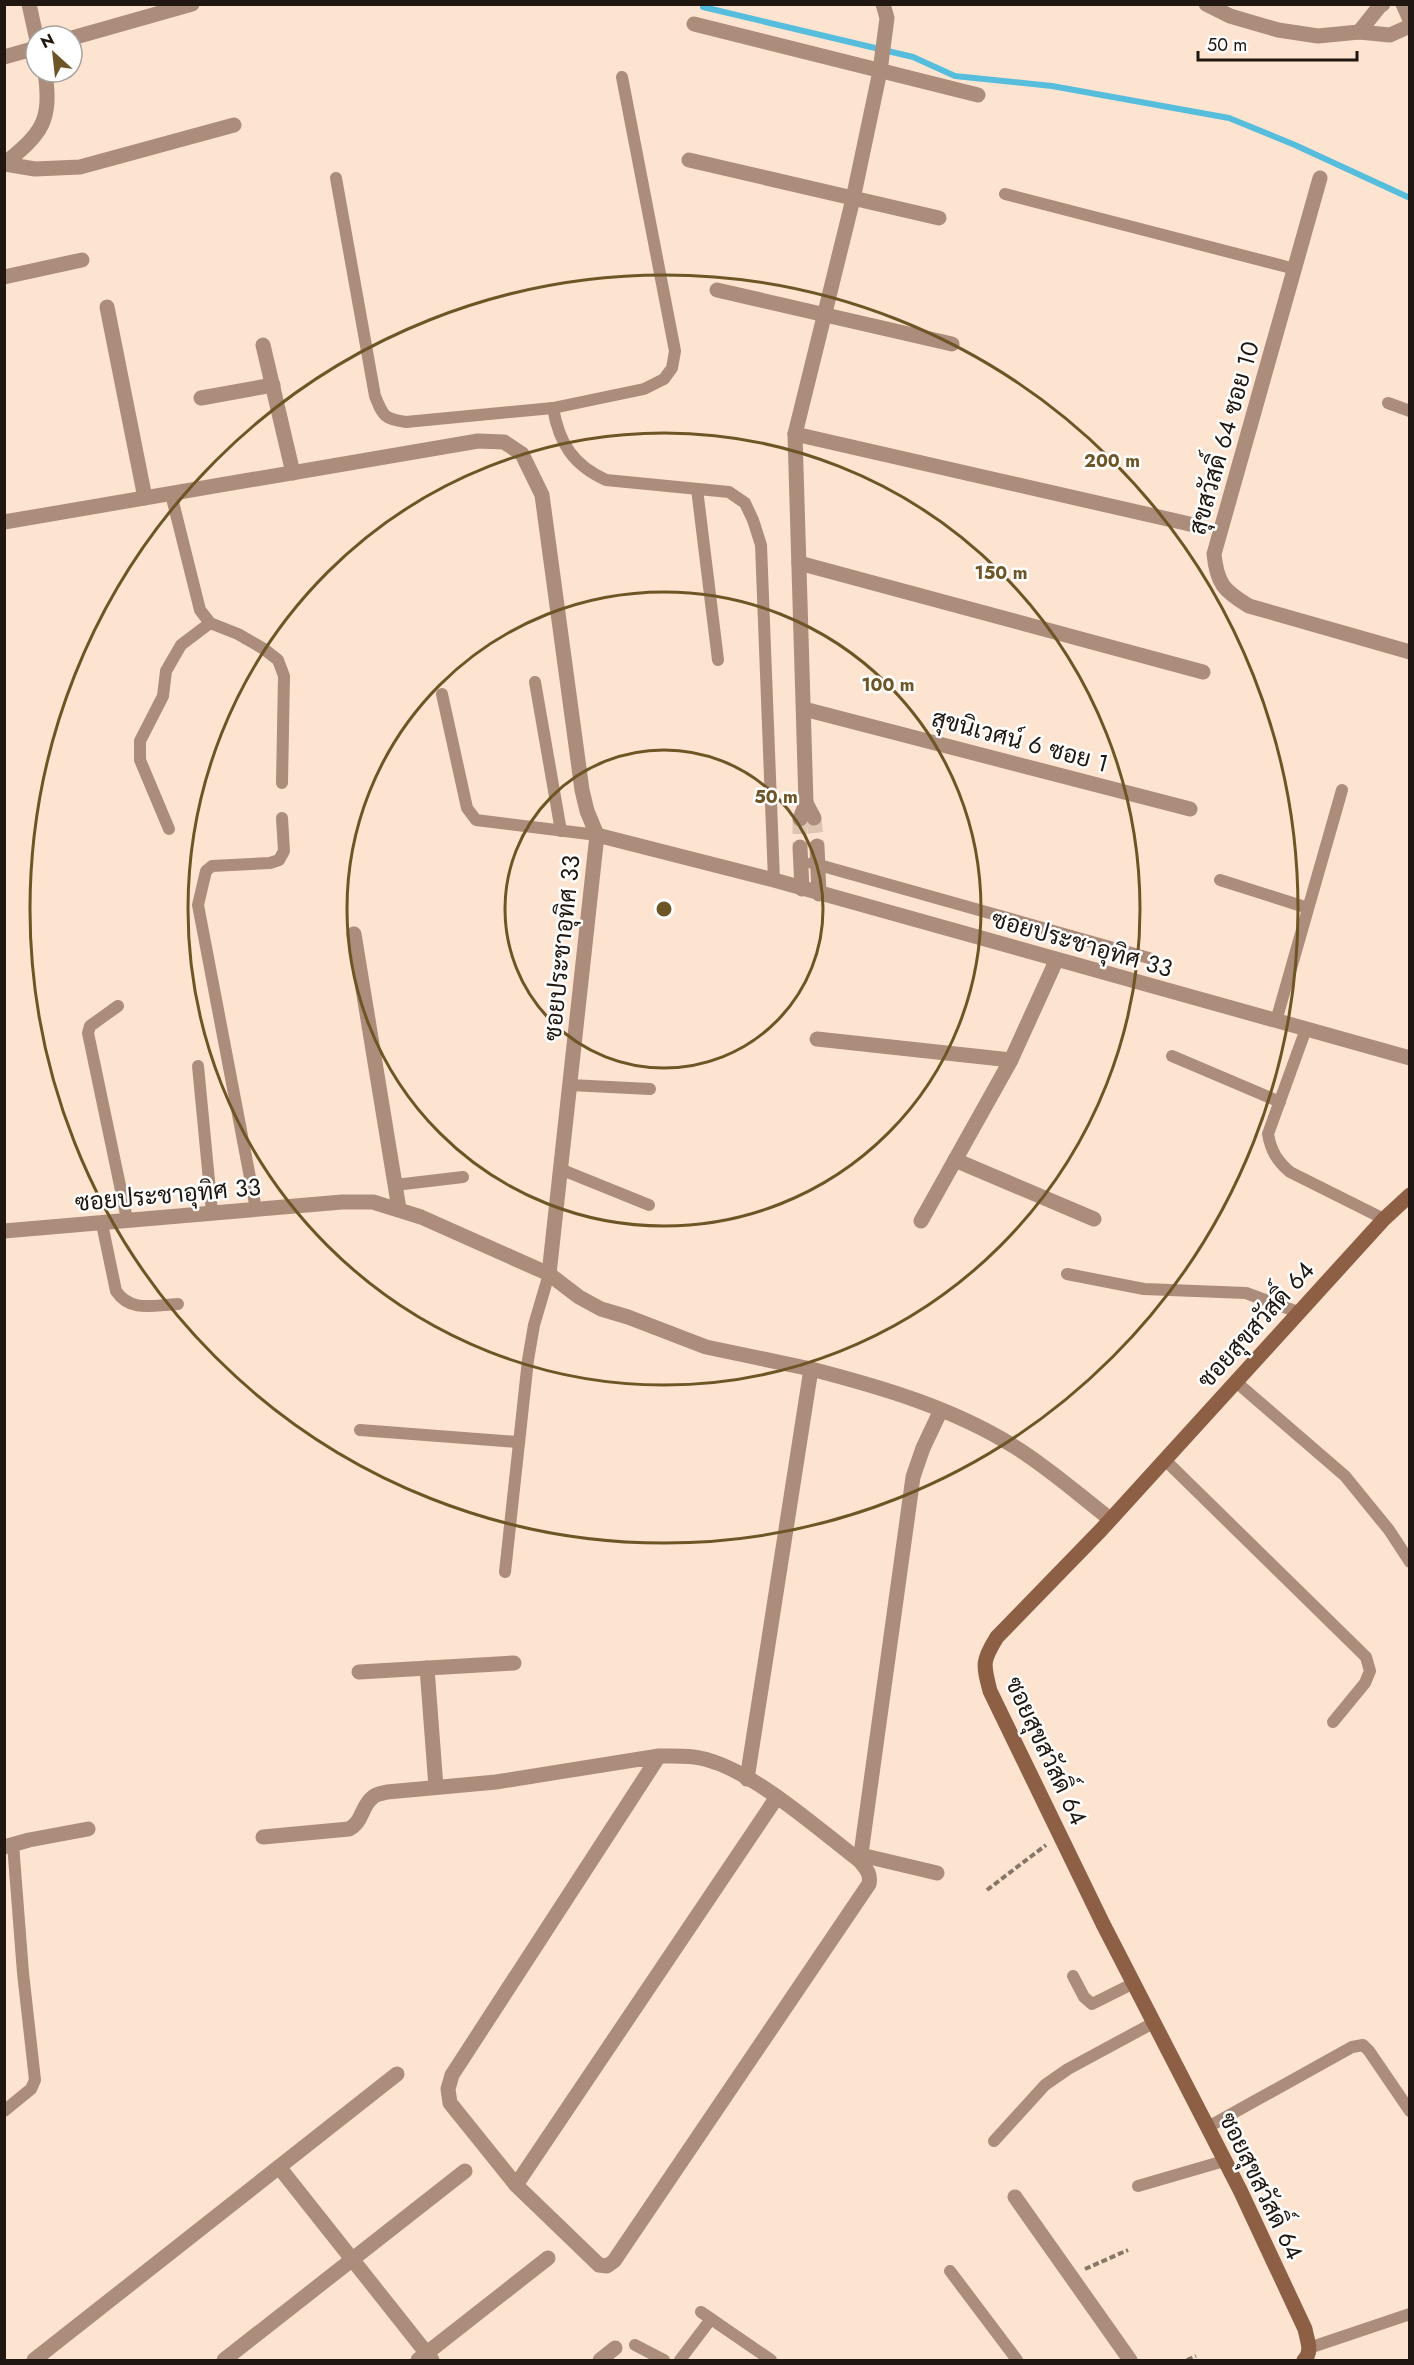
<svg xmlns="http://www.w3.org/2000/svg" width="1414" height="2365" font-family="Jost,Sarabun,sans-serif">
  <style>
    .lines { fill: none; stroke-linecap: round; stroke-linejoin: round }
    .stream { stroke: #56bedc; stroke-width: 6 }
    .street-tunnel { stroke: #dcc5b3; stroke-width: 15; stroke-dasharray: 15 8; stroke-linecap: butt }
    .path { stroke: #877769; stroke-width: 4; stroke-dasharray: 6 3; stroke-linecap: butt }
    .lane { stroke: #ac8c7a; stroke-width: 12 }
    .street { stroke: #ac8c7a; stroke-width: 15 }
    .secondary { stroke: #8d5f45; stroke-width: 15 }
    .ring { fill: none; stroke: #6d5525; stroke-width: 3 }
    .labels { text-anchor: middle; stroke-width: 5; stroke-linejoin: round; paint-order: stroke }
    .street-label { font-size: 24px; fill: #201810; stroke: #fff }
    .centre { fill: #6d5525; stroke: #fff; stroke-width: 3 }
    .ring-label { font-size: 18px; text-anchor: middle; font-weight: bold; fill: #6d5525; stroke: #fff; stroke-width: 5; stroke-linejoin: round; paint-order: stroke }
  </style>
  <rect width="100%" height="100%" fill="#fde4d0"/>
  <g class="lines">
    <polyline class="stream" points="703,7 913,57 955,76 1052,86 1229,118 1295,145 1410,198"/>
    <g class="street-tunnel">
      <polyline points="814,818 817,846"/>
      <polyline points="800,819 800,847"/>
    </g>
    <g class="path">
      <polyline points="987,1890 1046,1845"/>
      <polyline points="1085,2269 1128,2250"/>
      <polyline points="1187,2360 1196,2356"/>
    </g>
    <g class="lane">
      <path d="M 336,178 L 375,396 C 383,416 384,419 406,422 L 553,408 L 644,389 L 664,379 L 672,368 L 675,351 L 622,77"/>
      <polyline points="1005,194 1295,269"/>
      <polyline points="1388,403 1410,411"/>
      <path d="M 553,408 C 559,443 573,465 606,480 L 729,492 L 745,503 L 753,520 L 761,545 L 774,880"/>
      <polyline points="697,489 718,660"/>
      <polyline points="171,494 200,610 210,623 238,634 264,649 278,660 284,676 282,783"/>
      <polyline points="535,682 561,831"/>
      <polyline points="442,694 467,808 476,820 597,835"/>
      <polyline points="169,829 140,760 140,741 163,696 166,671 181,645 210,623"/>
      <polyline points="812,863 1149,958"/>
      <polyline points="1220,880 1308,908"/>
      <polyline points="118,1006 90,1026 88,1033 127,1219"/>
      <polyline points="1276,1021 1342,790"/>
      <path d="M 1306,1029 L 1268,1134 C 1271,1151 1277,1161 1290,1172 L 1384,1219"/>
      <polyline points="1172,1056 1280,1102"/>
      <polyline points="198,1066 212,1212"/>
      <polyline points="570,1085 650,1089"/>
      <polyline points="560,1169 649,1205"/>
      <polyline points="395,1185 463,1177"/>
      <polyline points="256,1209 198,905 206,871 212,866 270,863 279,860 284,851 282,818"/>
      <path d="M 102,1224 L 116,1291 C 131,1313 154,1305 178,1304"/>
      <polyline points="1067,1274 1144,1289 1246,1293 1298,1312"/>
      <polyline points="1235,1381 1345,1476 1389,1530 1410,1562"/>
      <polyline points="360,1430 518,1442"/>
      <polyline points="1164,1459 1366,1657 1370,1671 1365,1683 1333,1722"/>
      <polyline points="505,1572 528,1360 534,1325 549,1274"/>
      <polyline points="1073,1976 1084,1997 1092,2004 1134,1983"/>
      <polyline points="4,2111 31,2089 35,2080 23,1973 13,1844"/>
      <polyline points="1208,2127 1352,2047 1363,2045 1369,2051 1410,2111"/>
      <polyline points="994,2141 1045,2085 1068,2069 1155,2022"/>
      <polyline points="1138,2186 1224,2161"/>
      <polyline points="950,2271 1017,2360"/>
      <polyline points="701,2312 771,2360"/>
      <polyline points="635,2345 664,2360"/>
      <polyline points="1309,2348 1410,2314"/>
      <polyline points="680,2360 711,2319"/>
    </g>
    <g class="street">
      <polyline points="29,4 36,36"/>
      <polyline points="1206,4 1230,16 1278,30 1318,36 1359,32 1390,35 1410,26"/>
      <polyline points="1403,4 1410,20"/>
      <polyline points="694,24 978,95"/>
      <polyline points="1359,32 1379,7 1383,4"/>
      <polyline points="72,38 192,4"/>
      <polyline points="4,57 36,48"/>
      <polyline points="689,160 939,218"/>
      <path d="M 4,164 C 42,133 52,122 45,72"/>
      <polyline points="5,164 35,169 80,167 234,125"/>
      <path d="M 1320,178 L 1214,554 C 1217,584 1224,591 1249,606 L 1410,652"/>
      <polyline points="4,277 82,260"/>
      <polyline points="717,290 952,344"/>
      <polyline points="107,307 145,498"/>
      <polyline points="263,345 293,473"/>
      <polyline points="201,398 273,385"/>
      <polyline points="795,434 1194,525"/>
      <polyline points="4,522 478,441 504,442 522,454 542,495 582,790 587,811 597,835"/>
      <polyline points="799,563 1203,672"/>
      <polyline points="804,709 1190,809"/>
      <polyline points="806,803 795,434 853,199 880,71 887,18 883,4"/>
      <polyline points="800,819 806,803 814,818"/>
      <polyline points="817,846 819,894"/>
      <polyline points="800,847 802,889"/>
      <polyline points="354,934 399,1209"/>
      <polyline points="817,1039 1011,1060"/>
      <polyline points="955,1160 1094,1219"/>
      <polyline points="921,1221 1011,1060 1056,961"/>
      <polyline points="4,1231 342,1202 373,1202 421,1217 549,1274 579,1297 601,1309 628,1317 706,1347 811,1369"/>
      <polyline points="549,1274 597,835 774,880 1410,1058"/>
      <polyline points="427,1668 436,1787"/>
      <polyline points="359,1672 514,1663"/>
      <path d="M 747,1779 L 811,1369 C 881,1387 953,1408 1015,1447 C 1049,1468 1079,1495 1110,1519"/>
      <path d="M 263,1837 L 349,1829 C 363,1822 361,1806 373,1797 C 376,1794 383,1793 387,1792 L 496,1782 L 659,1756 C 672,1756 687,1755 700,1758 C 751,1768 818,1829 860,1861 C 866,1869 871,1873 869,1884 L 614,2261 L 607,2266 L 599,2265 L 516,2185 L 450,2103 L 448,2089 L 452,2075 L 659,1756"/>
      <polyline points="4,1847 29,1840 88,1829"/>
      <polyline points="861,1855 937,1873"/>
      <polyline points="860,1861 913,1477 923,1448 941,1410"/>
      <polyline points="279,2167 432,2360"/>
      <polyline points="516,2185 777,1797"/>
      <polyline points="1015,2197 1130,2360"/>
      <polyline points="34,2360 397,2074"/>
      <polyline points="224,2360 465,2171"/>
      <polyline points="418,2360 548,2258"/>
      <polyline points="600,2360 615,2348"/>
    </g>
    <path class="secondary" d="M 1304,2360 C 1313,2352 1307,2340 1305,2329 L 1240,2190 L 1103,1924 L 990,1691 C 983,1664 982,1661 997,1637 L 1101,1530 L 1384,1219 L 1410,1195"/>
  </g>
  <g class="ring">
    <circle cx="664" cy="909" r="159"/>
    <circle cx="664" cy="909" r="317"/>
    <circle cx="664" cy="909" r="476"/>
    <circle cx="664" cy="909" r="634"/>
  </g>
  <g class="labels">
    <g class="street-label">
      <text transform="translate(1224 438) rotate(-74)" y="8">สุขสวัสดิ์ 64 ซอย 10</text>
      <text transform="translate(1020 741) rotate(15)" y="8">สุขนิเวศน์ 6 ซอย 1</text>
      <text transform="translate(1082 944) rotate(16)" y="8">ซอยประชาอุทิศ 33</text>
      <text transform="translate(562 948) rotate(-84)" y="8">ซอยประชาอุทิศ 33</text>
      <text transform="translate(168 1195) rotate(-5)" y="8">ซอยประชาอุทิศ 33</text>
      <text transform="translate(1256 1325) rotate(-48)" y="8">ซอยสุขสวัสดิ์ 64</text>
      <text transform="translate(1046 1751) rotate(65)" y="8">ซอยสุขสวัสดิ์ 64</text>
      <text transform="translate(1261 2186) rotate(64)" y="8">ซอยสุขสวัสดิ์ 64</text>
    </g>
  </g>
  <circle cx="664" cy="909" r="9" class="centre"/>
  <g class="ring-label">
    <text x="1112" y="467">200 m</text>
    <text x="1001" y="579">150 m</text>
    <text x="888" y="691">100 m</text>
    <text x="776" y="803">50 m</text>
  </g>
  <rect width="1414" height="2365" fill="none" stroke="#201810" stroke-width="12"/>
  <g transform="translate(54 54) rotate(333)"><circle r="28" fill="#ffffff" stroke="#a6a39f" stroke-width="1.5"/>
  <path d="M0-4.5L10 22L0 15L-10 22Z" fill="#6d5525"/>
  <text y="-9" font-size="16" font-weight="bold" text-anchor="middle" fill="#201810">N</text>
  </g>
  <path d="M1198 51v9h159v-9" fill="none" stroke="#201810" stroke-width="3"/>
  <text x="1207" y="51" font-size="18" fill="#201810" stroke="#ffffff" stroke-width="4.5" paint-order="stroke">50 m</text>
</svg>
